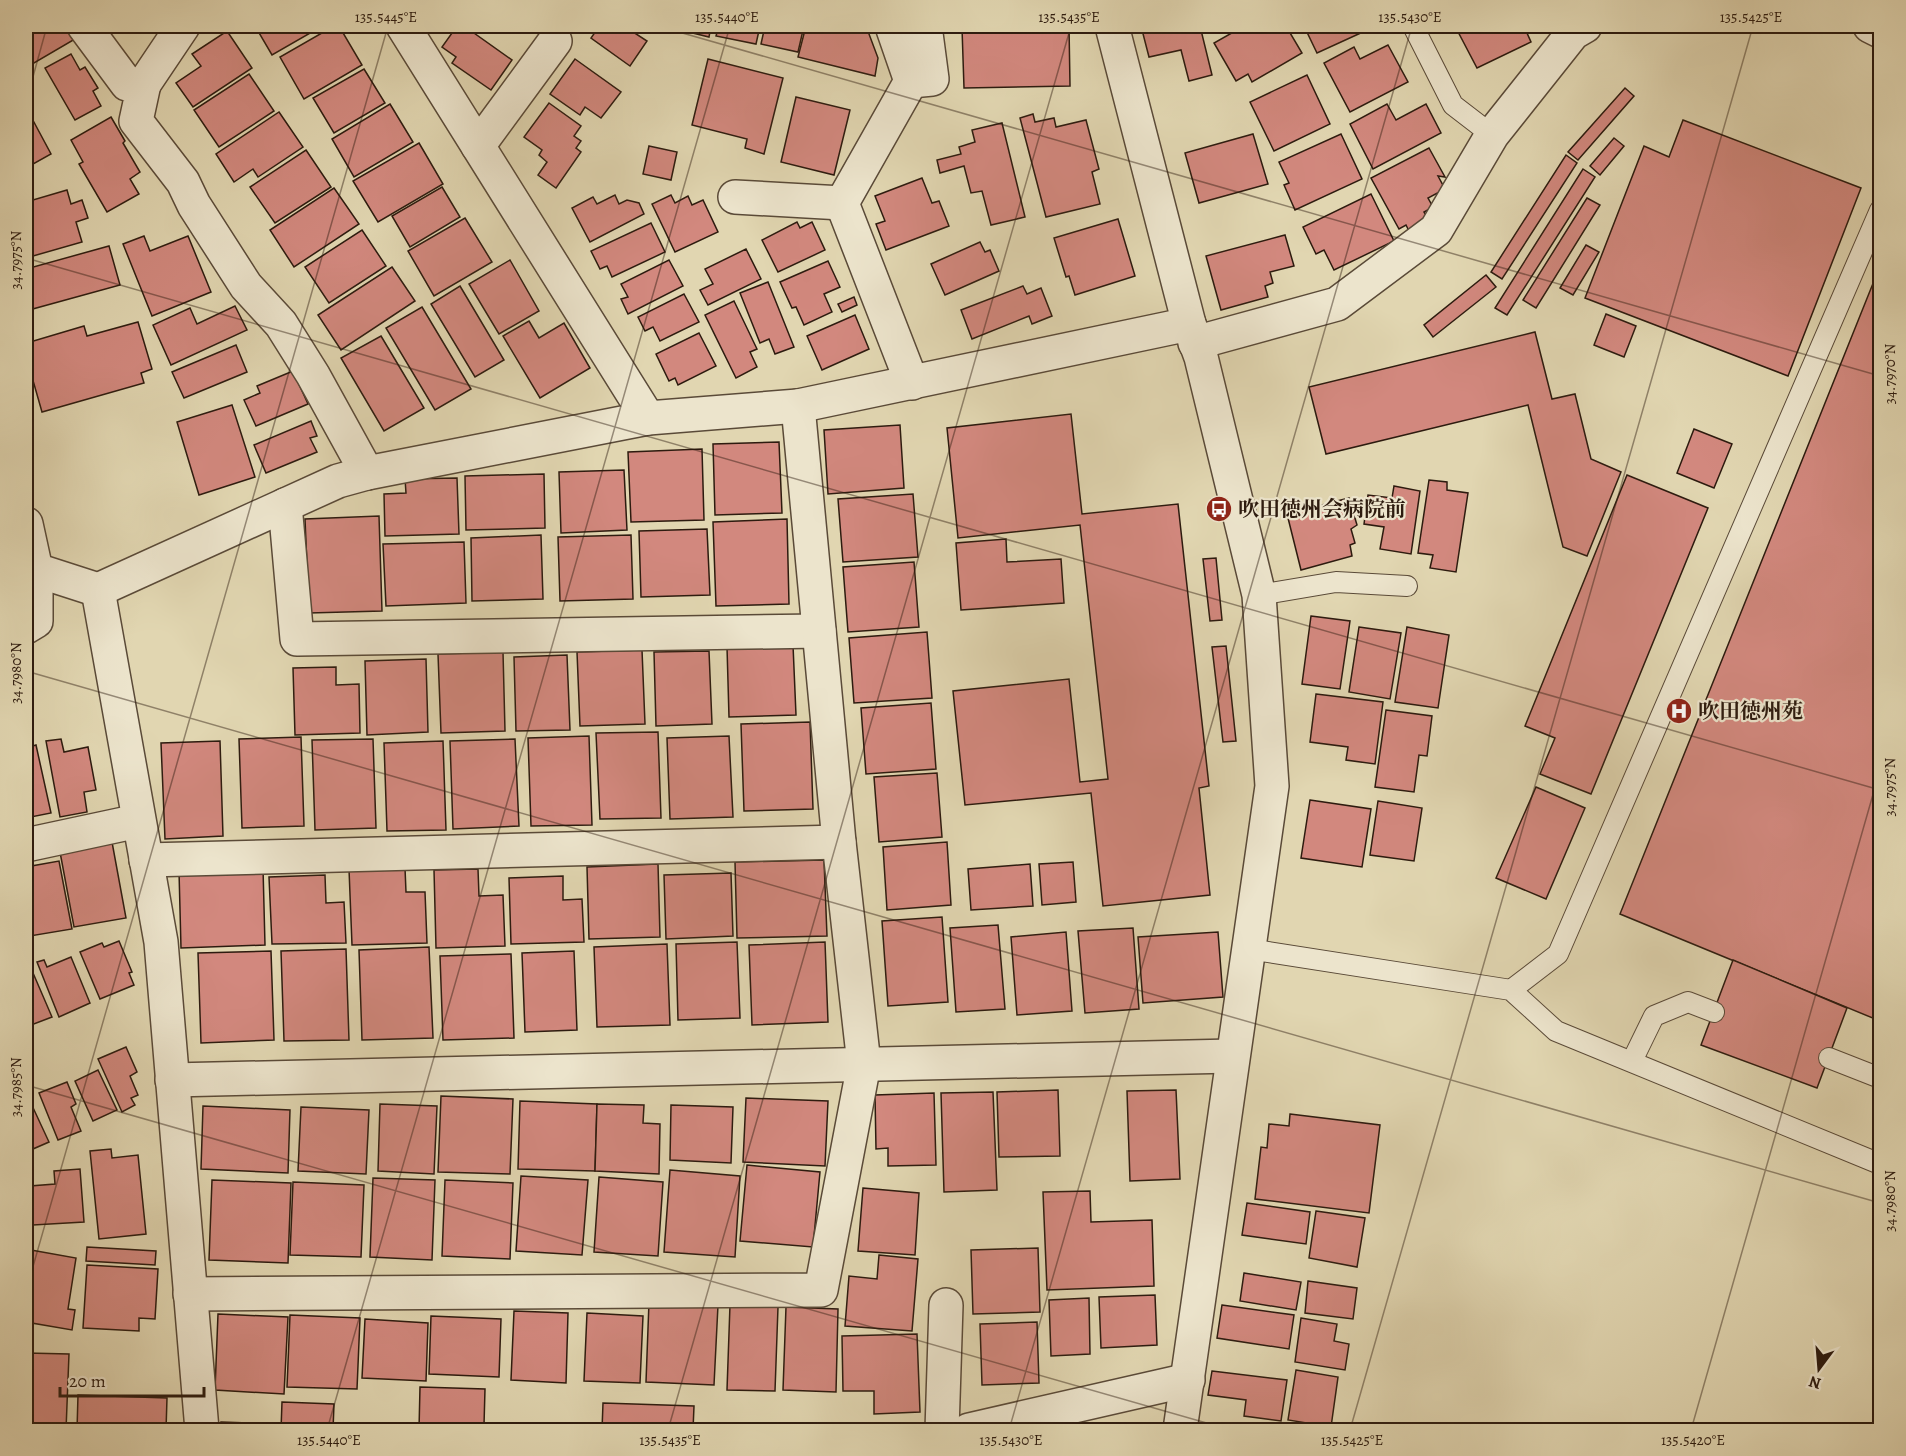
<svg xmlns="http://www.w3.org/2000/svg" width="1906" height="1456" font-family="Alegreya,'Noto Serif JP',serif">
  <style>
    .building { fill: #d2887e; stroke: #2d1b0f; stroke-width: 1.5 }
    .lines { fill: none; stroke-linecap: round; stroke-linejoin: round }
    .service-casing { stroke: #5a4a38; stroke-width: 22 }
    .minor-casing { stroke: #5a4a38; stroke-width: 36 }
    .service { stroke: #ece4cc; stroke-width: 20 }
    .minor { stroke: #ece4cc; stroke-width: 33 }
    .ticks { fill: none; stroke: #2d1b0f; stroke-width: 1.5; stroke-opacity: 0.45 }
    .labels { text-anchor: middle; stroke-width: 4.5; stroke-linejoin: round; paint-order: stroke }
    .poi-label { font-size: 21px; font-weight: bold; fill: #2d1b0f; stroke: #ece4cc; text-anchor: start }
    .neatline { fill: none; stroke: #2d1b0f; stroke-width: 2 }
    .ticks-label { font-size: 15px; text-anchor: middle; fill: #2d1b0f }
  </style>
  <rect width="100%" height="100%" fill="#e1d6b1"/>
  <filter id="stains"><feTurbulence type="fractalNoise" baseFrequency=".00333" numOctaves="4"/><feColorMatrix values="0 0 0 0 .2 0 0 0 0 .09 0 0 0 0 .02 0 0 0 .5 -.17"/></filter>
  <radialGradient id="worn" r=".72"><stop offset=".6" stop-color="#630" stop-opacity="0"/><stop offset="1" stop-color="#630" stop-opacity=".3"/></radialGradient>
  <g class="building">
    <polygon points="26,26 66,26 75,39 34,63 26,49"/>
    <polygon points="255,26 318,26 319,28 272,55"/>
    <polygon points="334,26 339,26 362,65 304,99 280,57"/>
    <polygon points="457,26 464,26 512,60 491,90 452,63 456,57 442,47"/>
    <polygon points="588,26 624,26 647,41 630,66 591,38 596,31"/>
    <polygon points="668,26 711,26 709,37 668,27"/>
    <polygon points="719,26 760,26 756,44 716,36"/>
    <polygon points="765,26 804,26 798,52 761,44"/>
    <polygon points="806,26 866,26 878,58 875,76 798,57"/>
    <polygon points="1069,26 1070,86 964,88 962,28"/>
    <polygon points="1141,26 1200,26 1212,75 1189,81 1181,50 1149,57"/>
    <polygon points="1244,26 1286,26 1302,53 1252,82 1248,74 1236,81 1214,43"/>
    <polygon points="1304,26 1376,26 1317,53"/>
    <polygon points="1455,26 1542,26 1527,33 1531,42 1477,68"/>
    <polygon points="227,31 252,68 193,107 176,83 201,66 192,54"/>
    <polygon points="1388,45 1408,82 1350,112 1324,63 1354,47 1360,59"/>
    <polygon points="71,54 80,70 85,67 98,88 93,91 101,106 75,120 45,68"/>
    <polygon points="575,59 621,92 601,118 585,107 580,115 550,94"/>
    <polygon points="708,59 783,78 764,154 745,148 747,139 692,125"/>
    <polygon points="364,69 385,103 334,133 313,98"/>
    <polygon points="249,74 274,111 219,147 194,110"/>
    <polygon points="1307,75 1330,124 1274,151 1250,102"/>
    <polygon points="1625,88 1634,96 1578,160 1568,152"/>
    <polygon points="796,97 850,110 834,175 781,162"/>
    <polygon points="549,103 581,126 574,136 581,141 576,148 581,152 556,188 538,175 547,162 539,155 542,150 524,137"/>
    <polygon points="390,104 413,142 354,177 332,139"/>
    <polygon points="1387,104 1396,120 1426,104 1441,133 1373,169 1350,124"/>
    <polygon points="28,111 51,154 26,168 26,113"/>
    <polygon points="279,112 303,147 258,177 253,169 234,182 216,154"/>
    <polygon points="1033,114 1035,122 1054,118 1056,127 1086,120 1099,169 1092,172 1100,204 1046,217 1020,118"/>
    <polygon points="111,117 125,141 123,143 140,172 130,179 139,194 107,212 79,164 83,162 71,140"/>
    <polygon points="1683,120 1861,188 1788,376 1585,298 1644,146 1669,157"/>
    <polygon points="1002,123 1025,217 991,225 982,191 971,193 964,166 940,173 937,160 961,154 959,147 975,142 972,130"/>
    <polygon points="1253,134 1268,184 1199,203 1185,153"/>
    <polygon points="1341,134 1362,179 1295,210 1284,185 1289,183 1279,162"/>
    <polygon points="1614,138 1624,146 1600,175 1590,166"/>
    <polygon points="419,143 443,184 378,222 353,181"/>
    <polygon points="649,146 677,152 671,180 643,174"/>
    <polygon points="1429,148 1445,177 1438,176 1445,189 1428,198 1433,207 1424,212 1429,220 1409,231 1406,225 1399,229 1371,178"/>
    <polygon points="306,150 331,187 275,223 250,187"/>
    <polygon points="1566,155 1577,163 1502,279 1491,272"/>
    <polygon points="1583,169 1595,177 1507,315 1495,308"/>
    <polygon points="922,178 932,203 939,201 949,226 886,250 876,224 885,221 875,196"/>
    <polygon points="442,187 460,217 410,247 392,216"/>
    <polygon points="334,188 359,224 294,267 270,230"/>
    <polygon points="67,190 71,204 82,200 88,218 76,222 82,242 26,258 26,202"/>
    <polygon points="1371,194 1394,241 1334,270 1324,250 1316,254 1303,227"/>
    <polygon points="615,195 619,204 627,200 639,203 644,214 590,242 572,208 593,197 597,204"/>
    <polygon points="671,195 675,203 688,196 692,205 703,200 718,232 675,252 652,204"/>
    <polygon points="1587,198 1600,205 1536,308 1523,300"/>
    <polygon points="465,218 492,262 434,296 408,251"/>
    <polygon points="1118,219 1135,276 1075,295 1069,276 1066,277 1054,238"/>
    <polygon points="797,222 800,228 812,222 825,250 778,272 762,240"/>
    <polygon points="651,223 665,252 612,277 607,266 600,269 591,251"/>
    <polygon points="362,230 386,266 329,303 305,267"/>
    <polygon points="1285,235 1294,266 1270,272 1273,283 1265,286 1268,297 1221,310 1206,256"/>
    <polygon points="144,236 150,251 188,236 211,292 152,316 123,244"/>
    <polygon points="980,242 985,252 990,250 999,271 945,295 931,264"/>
    <polygon points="1586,245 1599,252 1573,295 1560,288"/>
    <polygon points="109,246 120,285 29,310 26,297 26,269"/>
    <polygon points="746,249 761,279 708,305 700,290 713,284 705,269"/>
    <polygon points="510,260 539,311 499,334 469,284"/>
    <polygon points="669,260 683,286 628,314 621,299 628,297 621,284"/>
    <polygon points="828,261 840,287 824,294 832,312 804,325 796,307 792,308 780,282"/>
    <polygon points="1880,266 1880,1021 1620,914"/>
    <polygon points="392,267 415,301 341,350 318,315"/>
    <polygon points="1486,275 1496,287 1433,337 1424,325"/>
    <polygon points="768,282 794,347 775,354 769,339 760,343 740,293"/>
    <polygon points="460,286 504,360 475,377 431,304"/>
    <polygon points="1023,286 1027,294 1041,288 1052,316 1032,324 1029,316 972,339 961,310"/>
    <polygon points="684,294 699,322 660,341 653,327 645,331 638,317"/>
    <polygon points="854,297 857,305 842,312 838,304"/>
    <polygon points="734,301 757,349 750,352 757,367 736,378 705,315"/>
    <polygon points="235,306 247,330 171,365 153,325 190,308 197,324"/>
    <polygon points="422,307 471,389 435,410 386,328"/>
    <polygon points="1606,314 1636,326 1624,357 1594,345"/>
    <polygon points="855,315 869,349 822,370 807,336"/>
    <polygon points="529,321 539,338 564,323 590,368 540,398 503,336"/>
    <polygon points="138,322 152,369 141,373 144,383 42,412 26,356 26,353 32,351 30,342 84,326 87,336"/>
    <polygon points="1535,332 1552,399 1575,394 1591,459 1621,472 1587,556 1563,547 1528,405 1326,454 1309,387"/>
    <polygon points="699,333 716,366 678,385 675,378 669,381 656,354"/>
    <polygon points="381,336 424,408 384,431 341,358"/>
    <polygon points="236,345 247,372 184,398 172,372"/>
    <polygon points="293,371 308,404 256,426 244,400 260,393 257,386"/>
    <polygon points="232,405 255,477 199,495 177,422"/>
    <polygon points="1071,414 1082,514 1178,504 1209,786 1199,788 1210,895 1103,906 1091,793 965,805 953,691 1069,679 1080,782 1108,779 1080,525 958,538 947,428"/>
    <polygon points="311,421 317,436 310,438 317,452 266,473 254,445"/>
    <polygon points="900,425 904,488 828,494 824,430"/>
    <polygon points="1694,429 1732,444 1714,488 1677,473"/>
    <polygon points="779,442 782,513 715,515 713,444"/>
    <polygon points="702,449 704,520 631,522 628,452"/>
    <polygon points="624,470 627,530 561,533 559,472"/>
    <polygon points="544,474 545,528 466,530 465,476"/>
    <polygon points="1627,475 1708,508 1591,794 1540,774 1555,738 1525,726"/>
    <polygon points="457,478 459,534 385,536 384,494 406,493 405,479"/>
    <polygon points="1429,480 1447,482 1447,490 1468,493 1456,572 1430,568 1433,555 1418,553"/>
    <polygon points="1394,486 1420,491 1411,554 1380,549 1384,527 1364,524 1368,495 1392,498"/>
    <polygon points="913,494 918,557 843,562 838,499"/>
    <polygon points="1349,498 1357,525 1351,529 1355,543 1350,545 1352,556 1301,570 1287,514"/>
    <polygon points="379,516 382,611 309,613 305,519"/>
    <polygon points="787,519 789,604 716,606 713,522"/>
    <polygon points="707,529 710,595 641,597 639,531"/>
    <polygon points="541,535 543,599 472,601 471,538"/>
    <polygon points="631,535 633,599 560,601 558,537"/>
    <polygon points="1006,539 1007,562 1061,559 1064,603 961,610 956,543"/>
    <polygon points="464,542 466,603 386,606 383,544"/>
    <polygon points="1216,558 1222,620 1210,621 1203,559"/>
    <polygon points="914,562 919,627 848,632 843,567"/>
    <polygon points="1311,616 1350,621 1340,689 1302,684"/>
    <polygon points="1359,627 1401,633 1390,699 1349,692"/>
    <polygon points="1407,627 1449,635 1438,708 1395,702"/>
    <polygon points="927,632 932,698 854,703 849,638"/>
    <polygon points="793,645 796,715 729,717 727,647"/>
    <polygon points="1226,646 1236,741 1223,742 1212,647"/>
    <polygon points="642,650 645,724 580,726 577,652"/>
    <polygon points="709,651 712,724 656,726 654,652"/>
    <polygon points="503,652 505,731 441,733 438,654"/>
    <polygon points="567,655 570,730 516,731 514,657"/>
    <polygon points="426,659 428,732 367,735 365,661"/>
    <polygon points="336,667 336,685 359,684 360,733 295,735 293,668"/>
    <polygon points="1316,694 1383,702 1375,764 1346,760 1348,747 1310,742"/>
    <polygon points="931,703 936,769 866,774 861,708"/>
    <polygon points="1386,710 1432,716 1427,756 1419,755 1414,792 1375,787"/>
    <polygon points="810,722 813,809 744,811 741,724"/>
    <polygon points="658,732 661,818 600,819 596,733"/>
    <polygon points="589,736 592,825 531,826 528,738"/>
    <polygon points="729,736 733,817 670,819 667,738"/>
    <polygon points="301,737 304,826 242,828 239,739"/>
    <polygon points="61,739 64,752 88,747 96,790 84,792 87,812 60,817 46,741"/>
    <polygon points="373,739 376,828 315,830 312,740"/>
    <polygon points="515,739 519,826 453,829 450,741"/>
    <polygon points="220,741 223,836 165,839 161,743"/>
    <polygon points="443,741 446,830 387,831 384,743"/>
    <polygon points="36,745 51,813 31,817 28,807 26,807 26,748"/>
    <polygon points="937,773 942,837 879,842 874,777"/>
    <polygon points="1536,787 1585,808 1546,899 1496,878"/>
    <polygon points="1310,800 1371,809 1362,867 1301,858"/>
    <polygon points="1378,801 1422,808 1414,861 1370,855"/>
    <polygon points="112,842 126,918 74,927 60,852"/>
    <polygon points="947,842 951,905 887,910 883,847"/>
    <polygon points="824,860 827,936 737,938 735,862"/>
    <polygon points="59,861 72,929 30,936 26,909 26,867"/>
    <polygon points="1073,862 1076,902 1042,905 1039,864"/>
    <polygon points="658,864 660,937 589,939 587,867"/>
    <polygon points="1030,864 1033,906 971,910 968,869"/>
    <polygon points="263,868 265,945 181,948 179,871"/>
    <polygon points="405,868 406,892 425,892 427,943 352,945 349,869"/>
    <polygon points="478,869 479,896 503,895 505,946 436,948 434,870"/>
    <polygon points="731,873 733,936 666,939 664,875"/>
    <polygon points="325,875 326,903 344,902 346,943 272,944 269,877"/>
    <polygon points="563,876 563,900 582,899 584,942 511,944 509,878"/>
    <polygon points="942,917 948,1002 888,1006 882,921"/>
    <polygon points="998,925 1005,1009 956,1012 950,928"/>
    <polygon points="1133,928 1139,1009 1085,1013 1078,931"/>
    <polygon points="1066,932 1072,1011 1017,1015 1011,937"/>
    <polygon points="1218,932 1223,997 1143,1003 1138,937"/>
    <polygon points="119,941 132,972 129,973 134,985 100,999 80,952 102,943 104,947"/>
    <polygon points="737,942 740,1018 678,1020 676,944"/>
    <polygon points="825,942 828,1022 752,1025 749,945"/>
    <polygon points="667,944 670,1025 597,1027 594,947"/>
    <polygon points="429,947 433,1038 362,1040 359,950"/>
    <polygon points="346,949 349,1040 284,1041 281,951"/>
    <polygon points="271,951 274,1040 201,1043 198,953"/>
    <polygon points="574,951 577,1030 525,1032 522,953"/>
    <polygon points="511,954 514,1038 443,1040 440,956"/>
    <polygon points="71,957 90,1003 59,1017 37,962 44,960 47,967"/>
    <polygon points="27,959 52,1017 26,1027 26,960"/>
    <polygon points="1733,960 1847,1008 1817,1088 1701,1045"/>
    <polygon points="126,1047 137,1072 130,1076 138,1095 131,1098 135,1105 122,1112 98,1059"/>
    <polygon points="98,1070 117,1110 93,1121 75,1081"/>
    <polygon points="67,1082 76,1104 71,1107 81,1131 58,1140 39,1093"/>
    <polygon points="1058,1090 1060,1156 999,1157 997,1092"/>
    <polygon points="1176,1090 1180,1179 1130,1181 1127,1091"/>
    <polygon points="993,1092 997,1190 944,1192 941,1093"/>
    <polygon points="934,1093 936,1165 888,1166 888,1148 876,1149 875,1095"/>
    <polygon points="441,1096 513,1099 510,1174 438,1172"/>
    <polygon points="746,1098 828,1101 825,1166 743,1162"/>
    <polygon points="29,1099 49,1142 26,1152 26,1101"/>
    <polygon points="520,1101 597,1104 595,1171 518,1169"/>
    <polygon points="380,1104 437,1106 434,1174 378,1171"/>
    <polygon points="597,1104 644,1105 643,1123 660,1124 659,1174 595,1171"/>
    <polygon points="671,1105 733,1107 731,1163 670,1160"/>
    <polygon points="203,1106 290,1110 288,1173 201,1169"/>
    <polygon points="301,1107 369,1110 366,1174 298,1171"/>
    <polygon points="1290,1114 1380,1125 1369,1213 1255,1199 1261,1147 1267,1148 1269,1124 1289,1126"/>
    <polygon points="111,1149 112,1158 138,1155 146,1234 99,1239 90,1151"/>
    <polygon points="747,1165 820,1172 813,1247 740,1241"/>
    <polygon points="80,1169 84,1222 33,1225 30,1186 55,1184 54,1171"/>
    <polygon points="670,1170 740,1176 735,1257 664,1252"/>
    <polygon points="521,1176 588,1180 582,1255 516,1251"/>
    <polygon points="599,1177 663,1182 658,1256 594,1252"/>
    <polygon points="373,1178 435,1180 432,1260 370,1257"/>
    <polygon points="212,1180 291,1183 288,1263 209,1260"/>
    <polygon points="445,1180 513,1183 510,1259 442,1256"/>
    <polygon points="293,1182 364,1185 361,1257 290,1255"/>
    <polygon points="863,1188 919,1193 915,1255 858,1251"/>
    <polygon points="1090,1191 1091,1222 1152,1220 1154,1286 1047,1290 1043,1192"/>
    <polygon points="1247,1203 1310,1212 1306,1244 1242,1235"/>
    <polygon points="1316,1211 1365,1218 1357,1267 1309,1258"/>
    <polygon points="87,1247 156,1251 155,1265 86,1261"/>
    <polygon points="1038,1248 1040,1312 973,1314 971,1250"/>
    <polygon points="31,1250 76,1258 68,1309 75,1310 72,1330 26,1322 26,1285"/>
    <polygon points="879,1255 918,1259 912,1331 845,1326 849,1276 877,1279"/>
    <polygon points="87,1265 158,1269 155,1319 139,1318 139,1331 83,1328"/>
    <polygon points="1244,1273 1301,1282 1296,1310 1240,1301"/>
    <polygon points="1308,1281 1357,1288 1353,1319 1305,1313"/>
    <polygon points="1155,1295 1157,1345 1101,1348 1099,1297"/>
    <polygon points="1089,1298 1090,1354 1051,1356 1049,1300"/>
    <polygon points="649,1302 718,1305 714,1385 646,1382"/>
    <polygon points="730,1305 778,1307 775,1391 727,1390"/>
    <polygon points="1222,1305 1294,1315 1289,1349 1217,1338"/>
    <polygon points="786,1307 838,1309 836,1392 783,1390"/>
    <polygon points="514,1311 568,1313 566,1383 511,1380"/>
    <polygon points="587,1313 643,1316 640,1383 584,1381"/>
    <polygon points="218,1314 288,1317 284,1394 215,1390"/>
    <polygon points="290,1315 360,1318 357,1389 287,1387"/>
    <polygon points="431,1316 501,1319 499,1377 429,1374"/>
    <polygon points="1301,1318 1337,1324 1334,1341 1349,1344 1345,1370 1295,1362"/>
    <polygon points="365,1319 428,1323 426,1381 362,1378"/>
    <polygon points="1037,1322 1039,1383 982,1385 980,1324"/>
    <polygon points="917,1334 920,1412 874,1414 874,1391 843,1391 842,1336"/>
    <polygon points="26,1353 69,1354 66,1430 26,1430"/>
    <polygon points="1296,1370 1338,1377 1331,1427 1288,1420"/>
    <polygon points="1212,1371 1287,1380 1281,1421 1244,1416 1246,1400 1208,1395"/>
    <polygon points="420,1387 485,1389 484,1425 464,1424 463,1430 419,1430"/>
    <polygon points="78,1395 167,1398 166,1430 77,1430"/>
    <polygon points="282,1402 334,1404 333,1430 281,1430"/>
    <polygon points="603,1403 694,1406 693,1430 602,1430"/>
    <polygon points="221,1422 277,1424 277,1430 221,1430"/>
    <polygon points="519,1425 584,1428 584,1430 518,1430"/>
  </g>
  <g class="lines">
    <g class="service-casing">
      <g id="service">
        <polyline points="1413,26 1453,105 1492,135"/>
        <polyline points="1259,595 1336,582 1407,586"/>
        <polyline points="1249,949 1511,990 1556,1031 1880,1164"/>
        <polyline points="1511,990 1558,954 1880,210"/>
        <polyline points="1829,1058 1880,1078"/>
        <polyline points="1632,1061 1654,1016 1688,1002 1714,1012"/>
      </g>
    </g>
    <g class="minor-casing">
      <g id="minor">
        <polyline points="84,26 127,84 144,84 136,121 183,182 194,205 246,286 281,324 313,375 367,473"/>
        <polyline points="403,26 648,418"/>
        <polyline points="892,26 911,81 842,203 912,383"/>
        <polyline points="1112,26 1189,324 1201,357 1259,595 1272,786 1180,1430"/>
        <polyline points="1870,26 1880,31"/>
        <polyline points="911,81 932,79 925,26"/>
        <polyline points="144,84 183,26"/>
        <polyline points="478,146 555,41"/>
        <polyline points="735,197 842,203"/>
        <polyline points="1195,343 1337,304 1436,230 1492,135 1573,33 1585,26"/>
        <polyline points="285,505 297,639 819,631"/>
        <polyline points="26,524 36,570 98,590 338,481 367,473 648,418 798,406 1189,324"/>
        <polyline points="98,590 161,942 202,1430"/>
        <polyline points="26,627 36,621 36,570"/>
        <polyline points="26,845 138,821"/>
        <polyline points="146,860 839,842"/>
        <polyline points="172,1080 1232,1056"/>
        <polyline points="190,1294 821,1290 864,1064 839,842 798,406"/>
        <polyline points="942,1430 946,1305"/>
        <polyline points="969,1430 1188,1380"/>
      </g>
    </g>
    <use href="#service" class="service"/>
    <use href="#minor" class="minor"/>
  </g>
  <path class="ticks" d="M 658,26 L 1880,376M 26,102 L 47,26M 26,258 L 1880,790M 26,671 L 1880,1203M 26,1085 L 1231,1430M 26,1291 L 388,26M 327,1430 L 730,26M 668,1430 L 1071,26M 1009,1430 L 1412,26M 1350,1430 L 1753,26M 1691,1430 L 1880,770"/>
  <defs>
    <g id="bus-disc" transform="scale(1.35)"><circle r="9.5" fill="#8f2418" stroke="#ece4cc"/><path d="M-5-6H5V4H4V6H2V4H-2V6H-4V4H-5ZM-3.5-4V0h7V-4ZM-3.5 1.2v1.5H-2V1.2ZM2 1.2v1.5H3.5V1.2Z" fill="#fff"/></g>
    <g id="hospital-disc" transform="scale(1.35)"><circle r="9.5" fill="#8f2418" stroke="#ece4cc"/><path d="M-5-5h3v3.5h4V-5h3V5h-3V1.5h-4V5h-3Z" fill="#fff"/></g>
  </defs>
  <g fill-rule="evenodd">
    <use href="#bus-disc" x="1219" y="509"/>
    <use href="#hospital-disc" x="1679" y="711"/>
  </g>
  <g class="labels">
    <g class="poi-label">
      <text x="1238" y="516">吹田徳州会病院前</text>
      <text x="1698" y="718">吹田徳州苑</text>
    </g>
  </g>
  <rect width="1906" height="1456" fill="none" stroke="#e1d6b1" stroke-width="66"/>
  <g transform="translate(1819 1369) rotate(196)" stroke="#ece4cc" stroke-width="4.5" paint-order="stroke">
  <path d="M0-4.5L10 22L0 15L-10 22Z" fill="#2d1b0f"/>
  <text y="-9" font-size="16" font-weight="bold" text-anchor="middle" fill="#2d1b0f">N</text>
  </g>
  <path d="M60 1387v9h144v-9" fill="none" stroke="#2d1b0f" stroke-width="3"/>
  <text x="69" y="1387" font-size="18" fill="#2d1b0f" stroke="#ece4cc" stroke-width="4.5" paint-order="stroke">20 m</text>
  <rect x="33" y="33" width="1840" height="1390" class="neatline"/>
  <g class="ticks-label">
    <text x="386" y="22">135.5445°E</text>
    <text x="727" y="22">135.5440°E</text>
    <text x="1069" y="22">135.5435°E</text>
    <text x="1410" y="22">135.5430°E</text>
    <text x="1751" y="22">135.5425°E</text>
    <text transform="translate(16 260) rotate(-90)" y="5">34.7975°N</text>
    <text transform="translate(1890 374) rotate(-90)" y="5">34.7970°N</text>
    <text transform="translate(16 673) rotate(-90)" y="5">34.7980°N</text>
    <text transform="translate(1890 787) rotate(-90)" y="5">34.7975°N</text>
    <text transform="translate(16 1087) rotate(-90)" y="5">34.7985°N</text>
    <text transform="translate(1890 1201) rotate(-90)" y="5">34.7980°N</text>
    <text x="329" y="1445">135.5440°E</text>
    <text x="670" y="1445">135.5435°E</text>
    <text x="1011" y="1445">135.5430°E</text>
    <text x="1352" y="1445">135.5425°E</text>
    <text x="1693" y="1445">135.5420°E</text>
  </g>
  <rect width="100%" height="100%" filter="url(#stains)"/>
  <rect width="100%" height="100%" fill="url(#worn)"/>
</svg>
